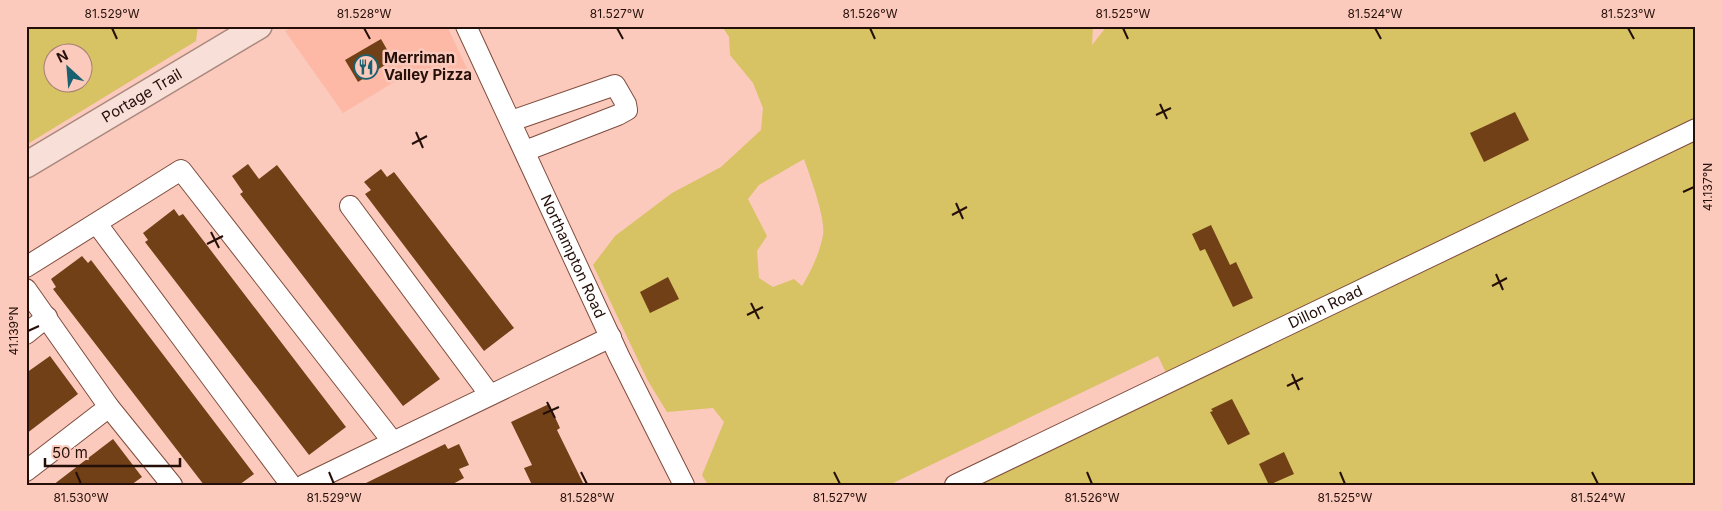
<svg xmlns="http://www.w3.org/2000/svg" width="1722" height="511" font-family="Inter,sans-serif">
  <style>
    .built { fill: #fdb9a5 }
    .green { fill: #d7c264; fill-rule: evenodd }
    .building { fill: #714017 }
    .lines { fill: none; stroke-linecap: round; stroke-linejoin: round }
    .minor-casing { stroke: #7f4c3d; stroke-width: 22 }
    .major-casing { stroke: #ab897e; stroke-width: 28 }
    .minor { stroke: #fff; stroke-width: 20 }
    .major { stroke: #f8dfd7; stroke-width: 25 }
    .ticks { fill: none; stroke: #240f09; stroke-width: 2 }
    .labels { text-anchor: middle; stroke-width: 5; stroke-linejoin: round; paint-order: stroke }
    .poi-label { font-size: 15px; font-weight: bold; fill: #240f09; stroke: #fbcabc; text-anchor: start }
    .street-label { font-size: 15px; fill: #240f09; stroke: #fbcabc }
    .neatline { fill: none; stroke: #240f09; stroke-width: 2 }
    .ticks-label { font-size: 12px; text-anchor: middle; fill: #240f09 }
  </style>
  <rect width="100%" height="100%" fill="#fbcabc"/>
  <polygon class="built" points="294,26 447,26 470,75 404,76 343,113 285,31"/>
  <g class="green">
    <path d="M 26,26 L 198,26 L 196,41 L 26,145 ZM 52,52 L 82,52 L 82,82 L 52,82 Z"/>
    <path d="M 722,26 L 1093,26 L 1092,45 L 1107,26 L 1696,26 L 1696,485 L 955,485 L 1170,381 L 1158,356 L 889,485 L 708,485 L 702,475 L 724,422 L 713,408 L 667,412 L 648,381 L 593,265 L 615,236 L 672,193 L 721,167 L 761,130 L 763,108 L 753,83 L 730,55 L 729,37 ZM 804,159 C 810,176 826,219 823,235 C 820,252 811,272 802,286 L 794,279 L 773,287 L 759,278 L 757,251 L 767,236 L 748,199 L 759,185 Z"/>
  </g>
  <g class="building">
    <polygon points="381,39 393,60 358,82 345,60"/>
    <polygon points="1515,112 1529,140 1484,162 1470,133"/>
    <polygon points="248,164 259,179 277,165 440,379 403,406 240,194 243,192 232,176"/>
    <polygon points="381,169 387,177 394,172 514,328 484,351 365,194 371,190 364,182"/>
    <polygon points="174,209 179,216 183,214 346,427 309,455 145,242 148,240 143,233"/>
    <polygon points="1211,225 1230,265 1236,262 1253,298 1233,307 1205,249 1200,251 1192,234"/>
    <polygon points="82,256 88,263 91,260 254,474 239,485 204,485 53,289 56,287 51,279"/>
    <polygon points="668,277 679,299 650,313 640,292"/>
    <polygon points="50,356 78,394 26,434 26,373"/>
    <polygon points="1232,399 1250,434 1228,445 1210,412 1213,411 1211,409"/>
    <polygon points="549,404 560,428 557,430 584,485 532,485 524,468 532,465 511,422"/>
    <polygon points="113,439 142,477 131,485 53,485"/>
    <polygon points="445,444 448,449 459,444 469,465 459,469 464,478 451,485 362,485"/>
    <polygon points="1284,452 1294,474 1269,485 1259,464"/>
  </g>
  <g class="lines">
    <g class="minor-casing">
      <g id="minor">
        <path id="s1" d="M 466,26 L 619,356 L 684,485"/>
        <polyline points="511,121 615,85 626,104 627,110 618,115 525,151"/>
        <polyline points="350,206 490,395"/>
        <polyline points="97,224 291,485"/>
        <polyline points="26,267 181,170 393,442"/>
        <polyline points="26,289 109,407 172,485"/>
        <polyline points="26,334 47,317"/>
        <polyline points="26,471 109,407"/>
        <polyline points="304,485 611,337"/>
        <path id="s2" d="M 955,485 L 1696,129"/>
      </g>
    </g>
    <g class="major-casing">
      <g id="major">
        <path id="s3" d="M 26,165 L 259,26"/>
      </g>
    </g>
    <use href="#minor" class="minor"/>
    <use href="#major" class="major"/>
  </g>
  <path class="ticks" d="M 112,28 L 117,39M 364,28 L 370,39M 617,28 L 623,39M 870,28 L 875,39M 1123,28 L 1128,39M 1375,28 L 1381,39M 1628,28 L 1634,39M 1160,104 L 1167,119M 1156,115 L 1171,108M 416,132 L 423,148M 412,144 L 427,136M 1683,192 L 1694,187M 956,203 L 963,219M 952,215 L 967,207M 211,232 L 219,248M 207,244 L 223,236M 1496,274 L 1503,290M 1492,286 L 1507,278M 751,303 L 759,319M 747,315 L 763,307M 28,331 L 39,326M 1292,374 L 1299,390M 1287,386 L 1303,378M 547,402 L 555,418M 543,414 L 559,407M 76,472 L 81,484M 329,472 L 334,484M 581,472 L 587,484M 834,472 L 840,484M 1087,472 L 1092,484M 1340,472 L 1345,484M 1592,472 L 1598,484"/>
  <defs>
    <g id="restaurant-ring" transform="scale(1.25)"><circle r="9.5" fill="#fbcabc" stroke="#196070" stroke-width="1.5"/><path d="M-5-6h1v4h1v-4h1v4h1v-4h1v5L-1.5 .5V6h-2V.5L-5-1ZM5-6V6H3V1.5H1.5Q1.5-4 5-6Z" fill="#196070"/></g>
  </defs>
  <g fill-rule="evenodd">
    <use href="#restaurant-ring" x="366" y="67"/>
  </g>
  <g class="labels">
    <g class="poi-label">
      <text x="384" y="63">Merriman<tspan x="384" dy="17">Valley Pizza</tspan></text>
    </g>
    <g class="street-label">
      <text dy="5" stroke="none"><textPath href="#s3" startOffset="135">Portage Trail</textPath></text>
      <text dy="5" stroke="none"><textPath href="#s1" startOffset="254">Northampton Road</textPath></text>
      <text dy="5" stroke="none"><textPath href="#s2" startOffset="411">Dillon Road</textPath></text>
    </g>
  </g>
  <rect width="1722" height="511" fill="none" stroke="#fbcabc" stroke-width="55"/>
  <g transform="translate(68 68) rotate(334)"><circle r="24" fill="#fbcabc" stroke="#a57f74"/>
  <path d="M0-4L9 19L0 12L-9 19Z" fill="#196070"/>
  <text y="-8" font-size="14" font-weight="bold" text-anchor="middle" fill="#240f09">N</text>
  </g>
  <path d="M45 458v8h135v-8" fill="none" stroke="#240f09" stroke-width="2.5"/>
  <text x="52" y="458" font-size="15" fill="#240f09" stroke="#fbcabc" stroke-width="4" paint-order="stroke">50 m</text>
  <rect x="28" y="28" width="1666" height="456" class="neatline"/>
  <g class="ticks-label">
    <text x="112" y="18">81.529°W</text>
    <text x="364" y="18">81.528°W</text>
    <text x="617" y="18">81.527°W</text>
    <text x="870" y="18">81.526°W</text>
    <text x="1123" y="18">81.525°W</text>
    <text x="1375" y="18">81.524°W</text>
    <text x="1628" y="18">81.523°W</text>
    <text transform="translate(1708 187) rotate(-90)" y="4">41.137°N</text>
    <text transform="translate(14 331) rotate(-90)" y="4">41.139°N</text>
    <text x="81" y="502">81.530°W</text>
    <text x="334" y="502">81.529°W</text>
    <text x="587" y="502">81.528°W</text>
    <text x="840" y="502">81.527°W</text>
    <text x="1092" y="502">81.526°W</text>
    <text x="1345" y="502">81.525°W</text>
    <text x="1598" y="502">81.524°W</text>
  </g>
</svg>
